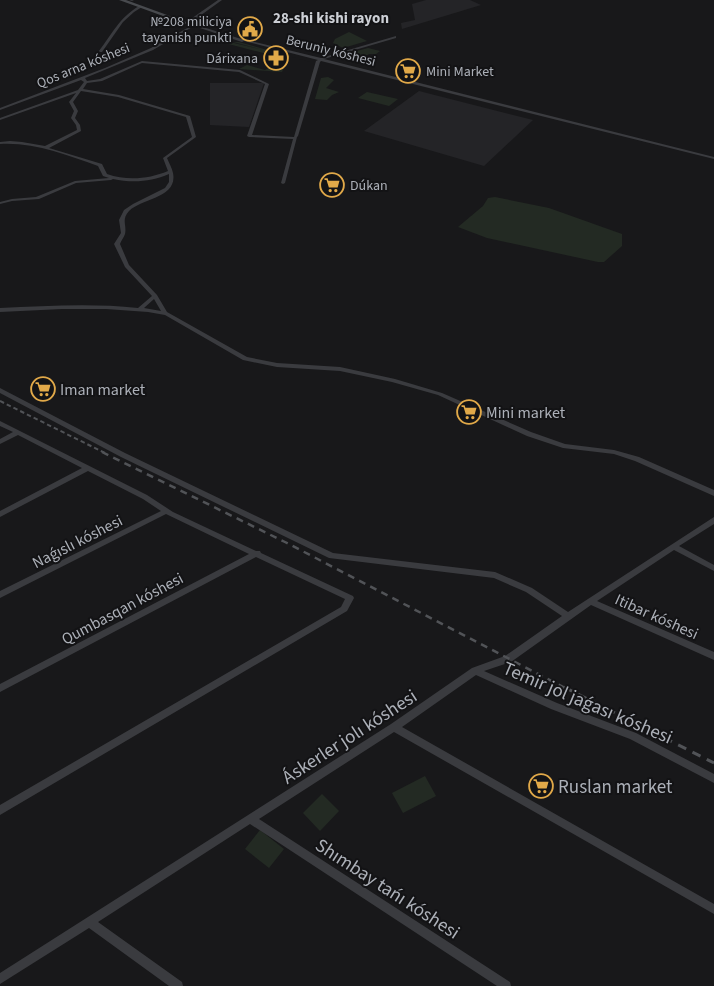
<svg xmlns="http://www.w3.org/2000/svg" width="714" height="986" font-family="'Source Sans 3',sans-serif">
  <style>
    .built { fill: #242427 }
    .green { fill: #232a23 }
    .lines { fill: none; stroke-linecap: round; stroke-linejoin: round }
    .street { fill: #3a3b3f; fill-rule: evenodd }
    .secondary { fill: #484a4e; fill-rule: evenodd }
    .rail-far2 { stroke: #515357; stroke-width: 2; stroke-dasharray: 4.5 3; stroke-linecap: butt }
    .rail-far1 { stroke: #515357; stroke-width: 2.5; stroke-dasharray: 7 5.5; stroke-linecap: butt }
    .rail { stroke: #515357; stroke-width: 3; stroke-dasharray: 9 7; stroke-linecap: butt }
    .labels { text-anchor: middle; stroke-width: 4; stroke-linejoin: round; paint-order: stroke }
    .far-poi-label { font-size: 14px; fill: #acb0b8; stroke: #131315; text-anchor: end }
    .far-street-label { font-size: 14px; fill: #acb0b8; stroke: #131315 }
    .far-neighbourhood-label { font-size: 15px; font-weight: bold; fill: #cccfd5; stroke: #131315 }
    .poi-label { font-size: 16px; fill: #acb0b8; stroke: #131315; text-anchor: start }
    .street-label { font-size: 16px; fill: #acb0b8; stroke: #131315 }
    .near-street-label { font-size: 19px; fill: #acb0b8; stroke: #131315 }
    .near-poi-label { font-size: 19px; fill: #acb0b8; stroke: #131315; text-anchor: start }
  </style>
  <rect width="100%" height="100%" fill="#18181a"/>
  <g class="built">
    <polygon points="426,0 470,0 481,5 402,29 401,23 415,20 412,4"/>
    <polygon points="210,83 264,83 249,127 210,125"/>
    <polygon points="419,91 533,120 484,166 364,131"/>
  </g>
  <g class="green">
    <polygon points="349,32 367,41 343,48 333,43 335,39"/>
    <polygon points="221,40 264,50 233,42 239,42 314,63 289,56 288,59 278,57 281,54 276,56 269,55 272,52 267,54 221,42"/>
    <polygon points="368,48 380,51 376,54 369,54 354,63 345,54"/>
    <polygon points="283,59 287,60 282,72 239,69 247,65 265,70"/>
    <polygon points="328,77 334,80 326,88 339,92 332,95 327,100 315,99 321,78"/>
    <polygon points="367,92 398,99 389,106 358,98"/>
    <polygon points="495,197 549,208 622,234 622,246 604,262 598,262 487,238 458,227 483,206 488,198"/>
    <polygon points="425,776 436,796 403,813 392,793"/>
    <polygon points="322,794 339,811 320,831 303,813"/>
    <polygon points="260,830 284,849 269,868 245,849"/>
  </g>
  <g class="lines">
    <g class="street">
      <polygon points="129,0 134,0 132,1"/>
      <path d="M 218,0 L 222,0 L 190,23 L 238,38 L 321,58 L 396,36 L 396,38 L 324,59 L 714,157 L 714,159 L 321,61 L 320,62 L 298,136 L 297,137 L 285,183 L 283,184 L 281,183 L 293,139 L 249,137 L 247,136 L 265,84 L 239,72 L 142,63 L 102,81 L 87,83 L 83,89 L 119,95 L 190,116 L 196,137 L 167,158 C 169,163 172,168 173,173 C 178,198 142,198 129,211 C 121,220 127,225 125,234 C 124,237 121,241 120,244 L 129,265 L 157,295 L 167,312 L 247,357 L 277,363 L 340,367 L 395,379 L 442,393 L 531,432 L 565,444 L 614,450 L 639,457 L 714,490 L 714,496 L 635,461 L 614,454 L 563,448 L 527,436 L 438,395 L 392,382 L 340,371 L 277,367 L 243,360 L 165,315 L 148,312 L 106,309 L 62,309 L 0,312 L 0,308 C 46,306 92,303 138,308 L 152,296 L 125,267 L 114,244 L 121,233 L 119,220 L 124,210 L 133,204 L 165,188 L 169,182 L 169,174 C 151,182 132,183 113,179 L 111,180 L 76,183 L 39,199 L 12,201 L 0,204 L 0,202 L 12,199 L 36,197 L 75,181 L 109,178 L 103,176 L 98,166 C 67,155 34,142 0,144 L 0,142 L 10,141 L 22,142 L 45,146 L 77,130 L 76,125 L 71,118 L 74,111 L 69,102 L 76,93 L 0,120 L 0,118 L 78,90 L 84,82 L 81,80 L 0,110 L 0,108 L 105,68 L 151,48 L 191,26 L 185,23 ZM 194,26 L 242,42 L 244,41 L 318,60 L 316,61 L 294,137 L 252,135 L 269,84 L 240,70 L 142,61 L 100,79 L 87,81 L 85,78 L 153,50 ZM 81,91 L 118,97 L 186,117 L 192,137 L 163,158 L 168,171 C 149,179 127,181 107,174 L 102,164 L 49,148 L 81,131 L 80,125 L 75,118 L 78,111 L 73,102 ZM 154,299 L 161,311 L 144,308 Z"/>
      <path d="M 139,6 L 142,7 L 134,12 L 123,22 L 102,52 L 100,52 L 99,51 C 112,34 119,18 139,6 Z"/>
      <polygon points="0,388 125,453 333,553 495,572 532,588 568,612 714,517 714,524 679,546 714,565 714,571 674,550 597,601 714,652 714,660 591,605 511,662 484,671 557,703 636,733 714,774 714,783 630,739 551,709 476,675 402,727 714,904 714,914 394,732 259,819 510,982 511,986 497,986 250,824 98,922 182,982 183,986 169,986 89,928 0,984 0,973 391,724 472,668 505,656 562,616 526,592 494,578 329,558 121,457 0,393"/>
      <polygon points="0,421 147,495 173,512 256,551 260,551 261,553 353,596 354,598 347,611 0,815 0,805 341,607 345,599 256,557 0,692 0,684 249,554 166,514 0,598 0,591 161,511 143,499 88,471 0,517 0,511 82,468 18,435 0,444 0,439 13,432 0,426"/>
    </g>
    <polygon class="secondary" points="119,0 126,0 189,23 185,24"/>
    <polyline class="rail-far2" points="0,401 105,453"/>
    <polyline class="rail-far1" points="102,452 285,542 567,689"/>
    <polyline class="rail" points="564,687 714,763"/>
  </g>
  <defs>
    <g id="civic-ring" transform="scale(1.25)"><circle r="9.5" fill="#131315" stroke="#e1a949" stroke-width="1.5"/><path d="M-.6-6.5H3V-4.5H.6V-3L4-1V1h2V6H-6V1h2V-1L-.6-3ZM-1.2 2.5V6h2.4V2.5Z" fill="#e1a949"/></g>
    <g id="pharmacy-ring" transform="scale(1.25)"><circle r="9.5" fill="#131315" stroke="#e1a949" stroke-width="1.5"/><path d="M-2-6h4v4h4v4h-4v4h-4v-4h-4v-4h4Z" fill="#e1a949"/></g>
    <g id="supermarket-ring" transform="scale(1.25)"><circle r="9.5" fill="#131315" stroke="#e1a949" stroke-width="1.5"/><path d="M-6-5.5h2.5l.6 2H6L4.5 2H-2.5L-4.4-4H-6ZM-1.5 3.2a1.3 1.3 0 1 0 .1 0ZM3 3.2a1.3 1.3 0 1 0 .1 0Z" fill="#e1a949"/></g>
  </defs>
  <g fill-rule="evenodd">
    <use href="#civic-ring" x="250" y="29"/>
    <use href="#pharmacy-ring" x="276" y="58"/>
    <use href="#supermarket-ring" x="408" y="71"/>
    <use href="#supermarket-ring" x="332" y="185"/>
    <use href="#supermarket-ring" x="43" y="389"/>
    <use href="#supermarket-ring" x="469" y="412"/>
    <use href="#supermarket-ring" x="541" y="786"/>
  </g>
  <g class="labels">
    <g class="far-poi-label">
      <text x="232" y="26">№208 miliciya<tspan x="232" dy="16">tayanish punkti</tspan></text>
      <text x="258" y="63">Dárixana</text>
      <text x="426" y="76" text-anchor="start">Mini Market</text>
      <text x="350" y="190" text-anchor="start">Dúkan</text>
    </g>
    <g class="far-street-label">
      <text transform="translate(331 50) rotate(14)" y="5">Beruniy kóshesi</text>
      <text transform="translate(83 65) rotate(-22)" y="5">Qos arna kóshesi</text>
    </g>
    <g class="far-neighbourhood-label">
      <text x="331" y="23">28-shi kishi rayon</text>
    </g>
    <g class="poi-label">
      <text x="60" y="395">Iman market</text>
      <text x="486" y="418">Mini market</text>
    </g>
    <g class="street-label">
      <text transform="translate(77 541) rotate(-27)" y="6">Naǵıslı kóshesi</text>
      <text transform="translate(122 608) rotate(-28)" y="6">Qumbasqan kóshesi</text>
      <text transform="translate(657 616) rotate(24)" y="6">Itibar kóshesi</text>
    </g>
    <g class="near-street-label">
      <text transform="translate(588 702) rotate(23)" y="7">Temir jol jaǵası kóshesi</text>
      <text transform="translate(349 736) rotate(-33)" y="7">Áskerler jolı kóshesi</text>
      <text transform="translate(388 888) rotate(33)" y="7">Shımbay tańı kóshesi</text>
    </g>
    <g class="near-poi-label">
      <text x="558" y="793">Ruslan market</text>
    </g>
  </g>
</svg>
